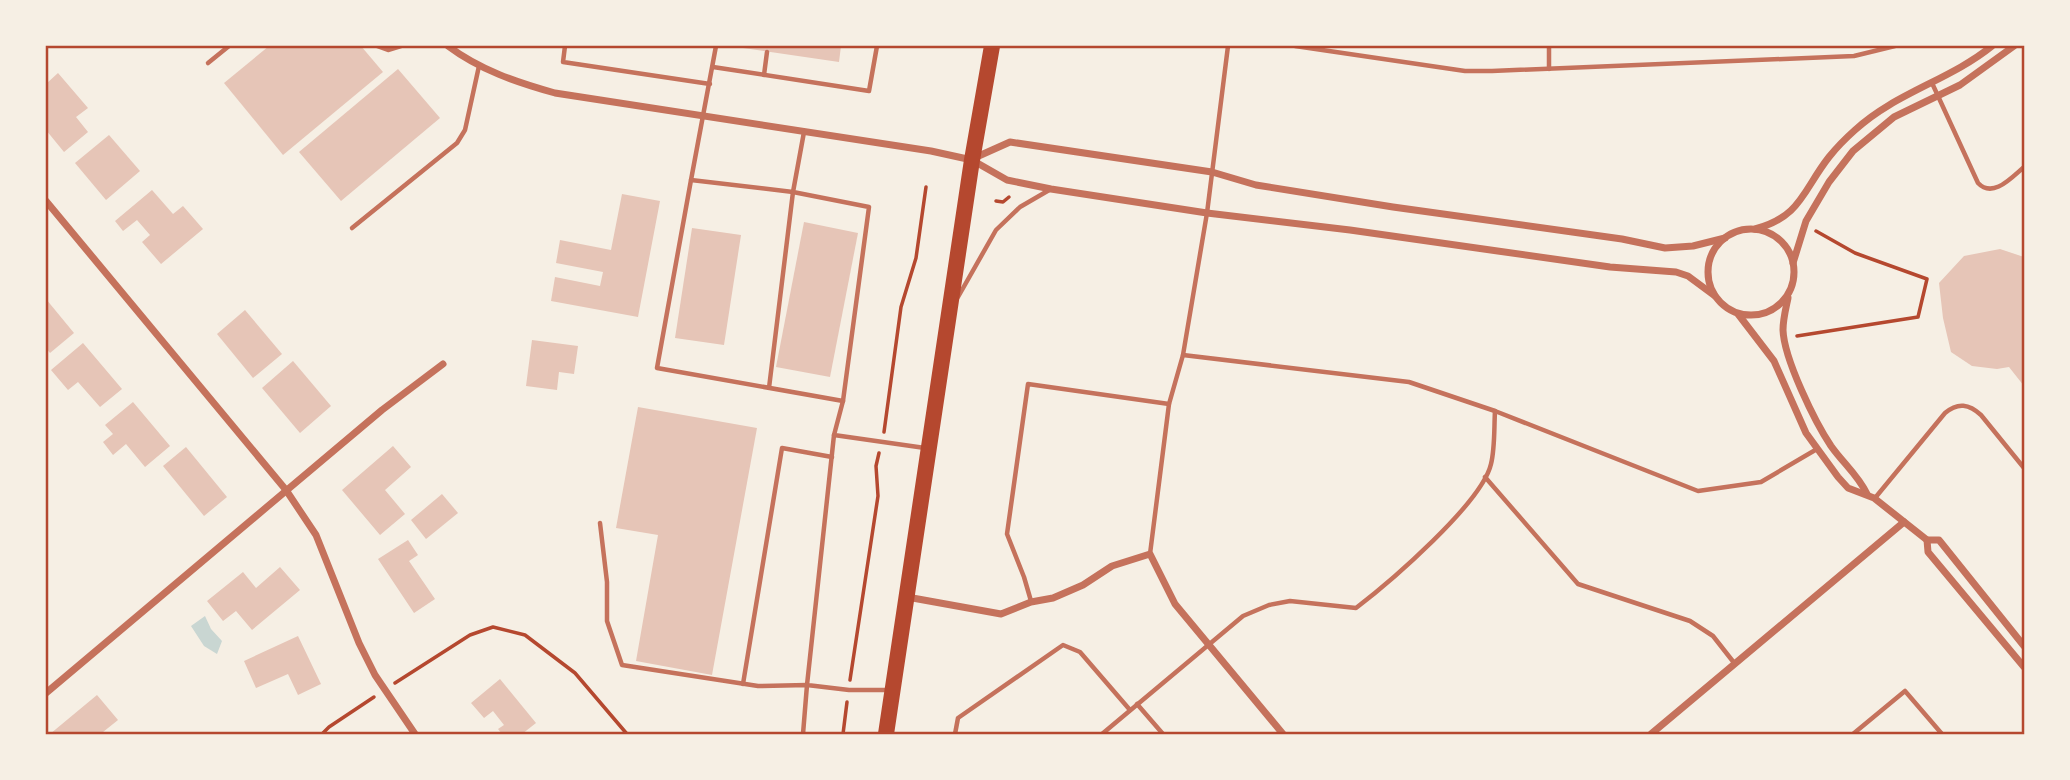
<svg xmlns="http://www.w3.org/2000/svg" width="2070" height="780" font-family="Arial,sans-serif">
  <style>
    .water { fill: #c9d6d2 }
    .building { fill: #e6c5b7 }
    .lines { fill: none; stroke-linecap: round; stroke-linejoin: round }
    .path { stroke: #b5482f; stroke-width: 3.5 }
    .service { stroke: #c5725c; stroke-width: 4.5 }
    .minor { stroke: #c5725c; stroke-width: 7 }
    .primary { stroke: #b5482f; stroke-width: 16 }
    .neatline { fill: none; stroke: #b5482f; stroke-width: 2.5 }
  </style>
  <rect width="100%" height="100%" fill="#f6efe4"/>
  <polygon class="water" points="205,616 211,629 222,641 217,654 204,646 191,626"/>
  <g class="building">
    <polygon points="269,46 361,46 383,72 283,155 224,83"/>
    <polygon points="743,46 841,46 839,62 743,48"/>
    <polygon points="398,69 440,118 341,201 299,152"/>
    <polygon points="58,73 88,108 76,117 88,132 64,152 46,130 46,84"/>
    <polygon points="109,135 140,171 106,200 75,163"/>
    <polygon points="152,190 173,214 183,206 203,229 161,264 142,242 150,235 137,220 123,231 115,221"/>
    <polygon points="622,194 660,201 638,317 551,301 555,277 600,286 603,272 556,263 560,240 611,250"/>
    <polygon points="804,222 858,233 830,377 776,367"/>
    <polygon points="692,228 741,235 724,345 675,338"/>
    <polygon points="2000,249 2024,257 2024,386 2009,367 1997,369 1972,366 1951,352 1943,318 1939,283 1964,256"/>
    <polygon points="46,299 74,333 50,353 46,348"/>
    <polygon points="245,310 282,354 253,378 217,334"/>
    <polygon points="532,340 578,346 574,374 559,372 557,390 526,386"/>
    <polygon points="83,343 122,389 100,407 78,382 68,390 51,370"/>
    <polygon points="293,361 331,406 300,433 262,388"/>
    <polygon points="133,402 170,446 145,467 126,444 113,455 103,442 113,434 105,425"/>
    <polygon points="638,407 757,428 712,675 636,661 658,535 616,528"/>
    <polygon points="393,446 411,467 385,490 405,514 380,535 342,490"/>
    <polygon points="186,447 227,497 204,516 163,466"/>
    <polygon points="442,494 458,513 426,539 411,520"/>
    <polygon points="408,540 418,555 409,561 435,599 414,613 378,559"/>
    <polygon points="280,567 300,590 252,630 236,611 223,621 207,601 243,572 256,588"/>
    <polygon points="298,636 321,684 298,695 288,674 256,688 244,661"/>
    <polygon points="500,679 536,723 522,734 502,734 498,729 504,725 493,711 484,718 471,703"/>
    <polygon points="97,695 118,720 103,732 106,734 50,734"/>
  </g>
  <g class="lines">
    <g class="path">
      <polyline points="996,201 1003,202 1009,197"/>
      <polyline points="1797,336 1918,317 1927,279 1855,253 1816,231"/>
      <polyline points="884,432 901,307 916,258 926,187"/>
      <polyline points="850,680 878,496 876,466 879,453"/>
      <polyline points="395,683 470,635 493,627 525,635 575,673 627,734"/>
      <polyline points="322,734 329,727 374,697"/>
      <polyline points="843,734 847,702"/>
    </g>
    <g class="service">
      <polyline points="377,46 388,50 401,46"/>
      <polyline points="565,46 563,62 710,84"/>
      <polyline points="1295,46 1465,71 1492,71 1854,56 1895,46"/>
      <polyline points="1549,46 1549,69"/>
      <polyline points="208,63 229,46"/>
      <polyline points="713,67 869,91 877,46"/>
      <polyline points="764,75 767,52"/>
      <path d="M 1932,83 L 1978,183 C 1993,199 2012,177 2024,167"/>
      <polyline points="804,132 793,192 869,207 843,401 834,435 925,448"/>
      <polyline points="691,180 716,46"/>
      <polyline points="352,228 457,143 465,130 479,66"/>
      <polyline points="958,297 996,230 1020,207 1051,189"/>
      <polyline points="1183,355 1409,382 1495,411 1698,491 1761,482 1817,449"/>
      <polyline points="769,388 793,192 691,180 657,368 843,401"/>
      <polyline points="834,435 807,685 849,690 890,690"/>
      <polyline points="1485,477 1578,584 1690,621 1713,636 1735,664"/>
      <path d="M 1875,498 L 1945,413 C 1958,402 1969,404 1981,415 L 2024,468"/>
      <polyline points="600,523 607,582 607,621 622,665 758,686 807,685 803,734"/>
      <polyline points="1150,554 1169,404 1183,355 1207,213 1228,46"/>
      <polyline points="1031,601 1024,577 1007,534 1028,384 1169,404"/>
      <polyline points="743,684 782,448 832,457"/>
      <polyline points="1137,704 1163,734"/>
      <polyline points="955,734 958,718 1063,645 1080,652 1130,710"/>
      <path d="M 1102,734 L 1243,616 L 1269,605 L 1290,601 L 1356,608 C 1390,582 1482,503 1491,464 C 1495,448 1494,428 1495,411"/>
      <polyline points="1853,734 1905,691 1942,734"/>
    </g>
    <g class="minor">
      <path d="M 448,46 C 480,70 516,82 555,93 L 931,151 L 972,160 L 1007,180 L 1051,189 L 1207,213 L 1350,230 L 1610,267 L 1676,272 L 1688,276 L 1715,296"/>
      <polyline points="972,159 1010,142 1212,172 1256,185 1393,207 1622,239 1665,248 1693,246 1725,238"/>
      <polyline points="46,201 286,490 316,535 359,643 375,675 415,734"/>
      <circle cx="1751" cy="272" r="43"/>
      <path d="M 1755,229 C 1801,217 1803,190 1829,157 C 1837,147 1846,138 1855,130 C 1895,93 1950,80 1992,46"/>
      <polyline points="1793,263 1806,221 1829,182 1853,151 1894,117 1960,85 2014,46"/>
      <path d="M 1788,298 C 1786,308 1783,319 1783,330 C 1784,359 1815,422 1831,446 C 1843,463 1858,475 1867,494"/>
      <polyline points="1738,314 1774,361 1806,433 1838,477 1848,488 1874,498 1927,540 1939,540 2024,646"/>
      <polyline points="1927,540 1928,552 2024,667"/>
      <polyline points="907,597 1001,614 1031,602 1053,598 1083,585 1112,566 1150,554 1175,604 1283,734"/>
      <polyline points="46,693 382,410 443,364"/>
      <polyline points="1651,734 1904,522"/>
    </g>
    <polyline class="primary" points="886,734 972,160 992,46"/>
  </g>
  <rect width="2070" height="780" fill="none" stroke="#f6efe4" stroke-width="94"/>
  <rect x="47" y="47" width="1976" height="686" class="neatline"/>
</svg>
